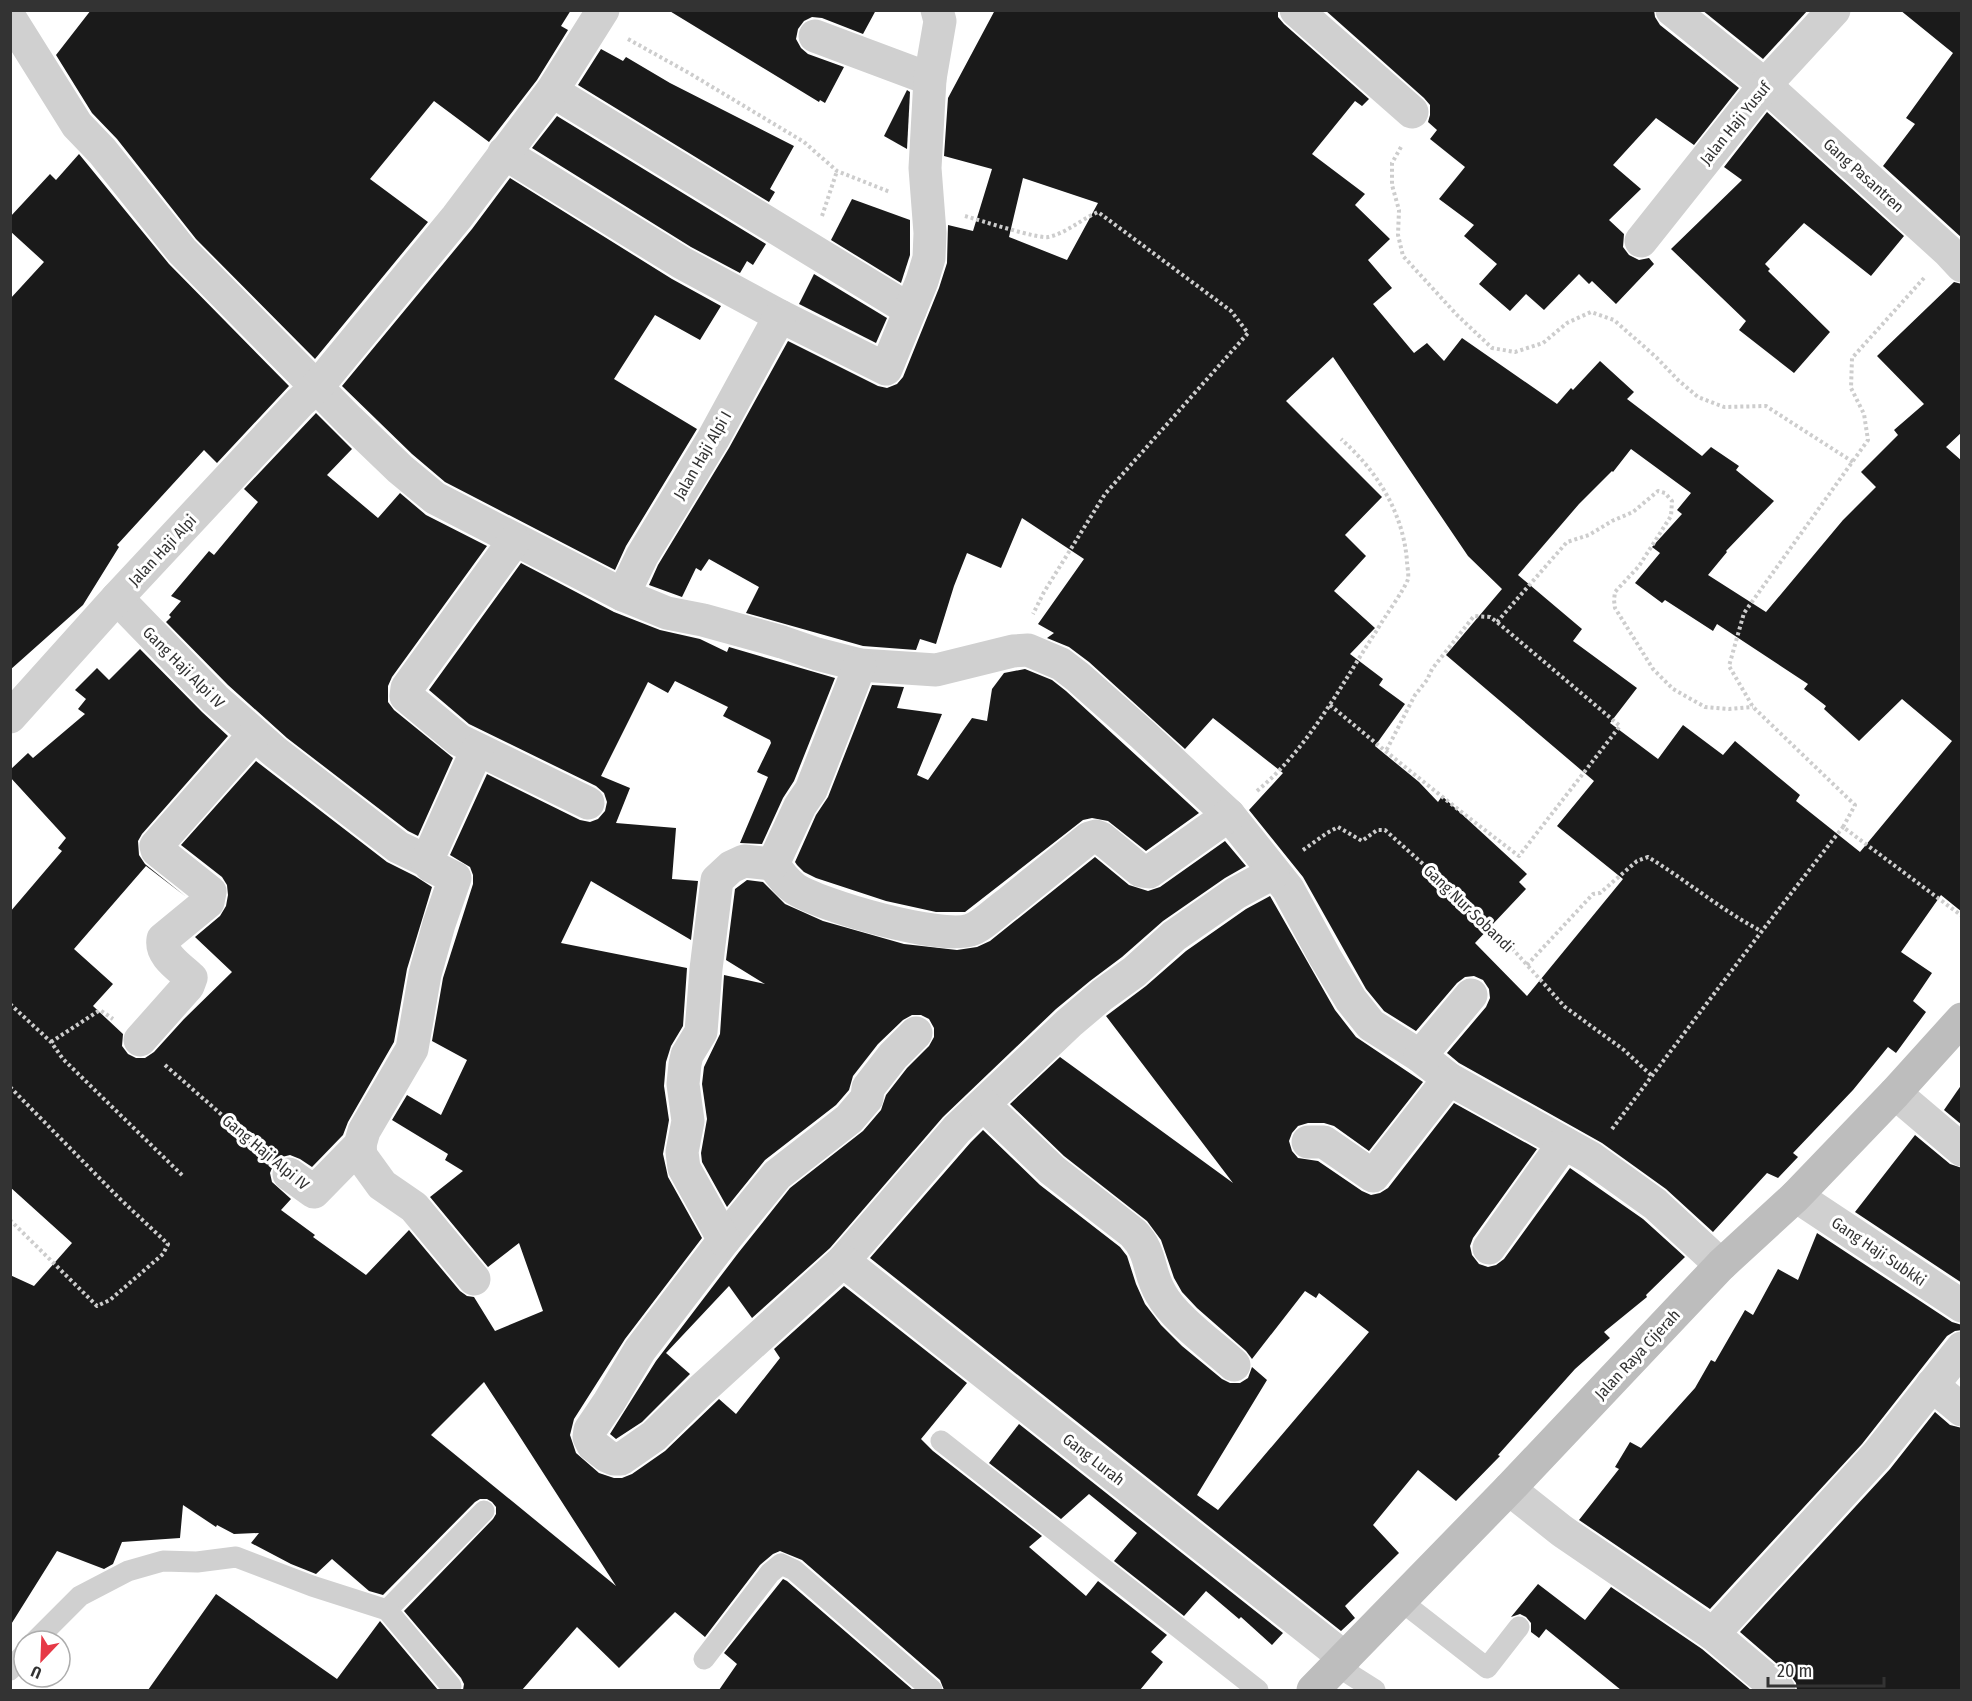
<svg xmlns="http://www.w3.org/2000/svg" width="1972" height="1701" font-family="'Fira Sans Condensed',sans-serif">
  <style>
    .building { fill: #1a1a1a; fill-rule: evenodd }
    .lines { fill: none; stroke-linecap: round; stroke-linejoin: round }
    .path { stroke: #cdcdcd; stroke-width: 4; stroke-dasharray: 3 3; stroke-linecap: butt }
    .lane { stroke: #d0d0d0; stroke-width: 21 }
    .street { stroke: #d0d0d0; stroke-width: 33 }
    .secondary { stroke: #bdbdbd; stroke-width: 33 }
    .labels { text-anchor: middle; stroke-width: 6; stroke-linejoin: round; paint-order: stroke }
    .street-label { font-size: 16px; fill: #333; stroke: #fff }
  </style>
  <rect width="100%" height="100%" fill="#fff"/>
  <g class="building">
    <polygon points="91,10 571,10 561,26 568,30 537,80 489,142 434,101 370,179 428,222 315,359 196,239 117,139 92,113 56,55"/>
    <polygon points="668,10 876,10 863,34 822,18 812,17 804,21 798,29 796,39 801,48 808,54 844,67 825,103 820,100 819,102"/>
    <path d="M 995,10 L 1278,10 L 1278,17 L 1284,24 L 1369,99 L 1362,106 L 1355,101 L 1312,154 L 1365,194 L 1355,205 L 1390,239 L 1368,260 L 1392,288 L 1373,304 L 1414,353 L 1427,343 L 1444,361 L 1462,338 L 1557,404 L 1571,388 L 1573,390 L 1600,361 L 1634,392 L 1627,399 L 1702,456 L 1711,447 L 1739,466 L 1736,470 L 1774,501 L 1726,551 L 1727,552 L 1708,575 L 1766,612 L 1843,520 L 1876,487 L 1861,472 L 1898,435 L 1894,430 L 1924,404 L 1877,356 L 1954,282 L 1962,284 L 1962,432 L 1946,447 L 1962,461 L 1962,912 L 1941,895 L 1901,952 L 1932,973 L 1913,1001 L 1926,1012 L 1896,1053 L 1888,1047 L 1853,1090 L 1793,1153 L 1798,1157 L 1778,1178 L 1767,1173 L 1713,1232 L 1666,1189 L 1602,1143 L 1459,1063 L 1447,1053 L 1486,1007 L 1490,998 L 1489,989 L 1483,980 L 1474,976 L 1465,977 L 1457,983 L 1416,1031 L 1384,1011 L 1366,989 L 1303,877 L 1249,810 L 1283,773 L 1213,718 L 1185,749 L 1089,662 L 1069,647 L 1047,638 L 1054,633 L 1038,624 L 1084,559 L 1022,518 L 1001,568 L 967,553 L 954,586 L 936,644 L 920,639 L 916,650 L 863,646 L 746,613 L 759,587 L 709,559 L 701,571 L 696,568 L 682,597 L 649,585 L 658,565 L 729,448 L 788,341 L 878,386 L 887,388 L 897,384 L 903,377 L 939,288 L 947,263 L 948,225 L 973,231 L 992,169 L 944,156 L 948,98 ZM 1023,178 L 1098,203 L 1067,260 L 1009,237 ZM 1333,357 L 1468,556 L 1502,589 L 1446,655 L 1594,781 L 1557,826 L 1623,879 L 1527,996 L 1475,943 L 1526,889 L 1519,882 L 1527,874 L 1442,796 L 1438,802 L 1419,782 L 1375,746 L 1405,704 L 1379,685 L 1383,679 L 1350,654 L 1375,628 L 1334,591 L 1366,556 L 1345,535 L 1382,497 L 1286,401 ZM 1631,449 L 1691,493 L 1677,510 L 1682,514 L 1652,547 L 1660,553 L 1635,583 L 1662,603 L 1665,600 L 1713,631 L 1717,624 L 1808,684 L 1804,689 L 1826,706 L 1824,709 L 1859,741 L 1902,699 L 1952,741 L 1860,852 L 1796,801 L 1800,795 L 1735,741 L 1723,755 L 1683,725 L 1658,759 L 1610,723 L 1637,688 L 1573,641 L 1582,629 L 1518,575 L 1579,504 L 1612,471 L 1613,472 Z"/>
    <polygon points="1325,10 1654,10 1655,17 1660,25 1739,88 1694,145 1656,118 1613,165 1641,189 1609,220 1624,234 1623,247 1629,255 1639,260 1649,258 1654,264 1616,304 1592,281 1589,284 1579,274 1544,310 1526,294 1510,311 1479,284 1497,264 1464,236 1474,225 1439,199 1465,167 1430,139 1437,130 1428,122 1430,115 1430,105 1424,98"/>
    <polygon points="1702,10 1808,10 1763,59"/>
    <polygon points="1900,10 1962,10 1962,238 1883,166 1915,124 1906,118 1953,53"/>
    <polygon points="601,49 623,61 626,57 670,83 794,146 770,189 775,192 769,202 578,85"/>
    <polygon points="907,90 910,92 907,149 884,136"/>
    <polygon points="1767,112 1904,236 1871,276 1804,223 1765,264 1770,269 1768,271 1830,332 1794,373 1739,330 1746,321 1671,249 1742,180 1724,167"/>
    <polygon points="557,116 766,244 753,265 747,261 740,273 691,247 532,148"/>
    <polygon points="79,154 169,264 289,386 217,463 204,450 117,545 119,547 83,605 10,670 10,299 44,262 10,231 10,217 50,174 56,180"/>
    <polygon points="510,178 672,279 721,306 700,340 655,315 614,379 697,429 626,546 615,570 445,482 412,454 342,386 472,229"/>
    <polygon points="852,199 910,220 910,255 901,283 831,240"/>
    <polygon points="814,274 887,318 876,343 799,304"/>
    <polygon points="316,413 352,449 327,475 378,518 400,493 426,515 487,546 392,677 388,686 388,702 394,710 453,758 418,836 408,831 287,738 228,685 166,622 171,617 169,615 181,601 171,596 209,551 214,555 258,502 244,489"/>
    <path d="M 521,563 L 614,612 L 660,630 L 700,639 L 727,652 L 729,647 L 835,678 L 794,781 L 783,798 L 762,844 L 740,843 L 768,777 L 757,772 L 771,743 L 770,740 L 723,716 L 728,707 L 675,681 L 668,693 L 648,682 L 601,776 L 630,788 L 616,823 L 676,828 L 672,879 L 698,881 L 691,940 L 591,881 L 561,943 L 687,968 L 683,1026 L 671,1046 L 666,1062 L 664,1086 L 669,1120 L 663,1154 L 668,1177 L 702,1238 L 625,1339 L 574,1419 L 570,1435 L 576,1453 L 599,1473 L 614,1478 L 622,1478 L 632,1474 L 665,1451 L 719,1399 L 736,1414 L 780,1358 L 774,1349 L 844,1286 L 967,1383 L 921,1439 L 933,1451 L 1042,1536 L 1029,1547 L 1086,1596 L 1098,1581 L 1167,1635 L 1151,1652 L 1163,1662 L 1140,1690 L 944,1690 L 940,1680 L 802,1560 L 780,1551 L 773,1554 L 760,1565 L 705,1637 L 675,1612 L 619,1668 L 577,1627 L 522,1690 L 463,1690 L 464,1684 L 461,1678 L 404,1611 L 493,1519 L 496,1514 L 496,1507 L 492,1502 L 487,1499 L 480,1499 L 475,1502 L 383,1595 L 369,1591 L 332,1559 L 316,1574 L 291,1564 L 251,1543 L 259,1533 L 234,1534 L 217,1525 L 216,1527 L 183,1505 L 180,1538 L 122,1542 L 113,1564 L 104,1569 L 57,1551 L 10,1626 L 10,1275 L 34,1286 L 72,1243 L 10,1187 L 10,912 L 62,851 L 58,848 L 66,838 L 10,777 L 10,770 L 28,753 L 33,758 L 85,714 L 78,709 L 86,699 L 75,690 L 97,668 L 109,680 L 140,649 L 202,712 L 228,736 L 142,834 L 138,841 L 139,855 L 145,864 L 185,896 L 146,866 L 74,949 L 113,984 L 93,1006 L 123,1034 L 122,1046 L 128,1054 L 136,1058 L 145,1058 L 154,1052 L 184,1019 L 232,972 L 195,937 L 220,916 L 226,906 L 228,895 L 227,885 L 222,877 L 181,845 L 256,761 L 387,862 L 415,876 L 432,887 L 407,969 L 394,1042 L 348,1122 L 343,1135 L 312,1167 L 300,1159 L 290,1155 L 282,1157 L 274,1163 L 270,1173 L 272,1182 L 291,1199 L 281,1210 L 315,1235 L 313,1237 L 366,1275 L 409,1230 L 460,1291 L 467,1296 L 474,1297 L 495,1331 L 543,1311 L 519,1243 L 488,1267 L 430,1197 L 463,1171 L 445,1160 L 448,1154 L 392,1120 L 407,1095 L 441,1115 L 467,1060 L 432,1041 L 443,978 L 473,884 L 473,875 L 470,867 L 450,855 L 487,774 L 580,820 L 590,822 L 598,819 L 605,811 L 607,802 L 604,793 L 596,786 L 469,724 L 429,690 ZM 484,1382 L 513,1426 L 616,1586 L 431,1435 Z"/>
    <polygon points="1025,669 1052,680 1066,691 1199,813 1146,851 1108,821 1092,818 1083,820 965,912 936,912 886,901 816,878 804,872 797,865 795,862 816,815 828,797 872,685 904,687 897,708 942,714 917,775 928,780 972,718 987,721 992,689 1004,673"/>
    <polygon points="1225,841 1246,866 1225,878 1163,921 1122,957 1090,981 1056,1009 943,1117 830,1248 752,1318 729,1286 666,1353 690,1374 642,1422 616,1439 610,1434 656,1361 739,1252 790,1188 863,1131 881,1110 886,1095 907,1068 929,1046 934,1037 934,1028 929,1019 921,1015 912,1015 903,1020 878,1044 853,1076 849,1090 836,1105 765,1160 727,1207 702,1162 701,1153 707,1119 702,1084 704,1067 720,1034 724,975 765,984 726,960 735,889 747,880 763,882 785,904 823,921 904,944 957,950 977,947 990,941 1095,857 1129,885 1148,891 1160,887"/>
    <polygon points="1270,896 1335,1010 1356,1037 1423,1082 1369,1151 1334,1126 1324,1123 1308,1123 1298,1126 1292,1133 1289,1141 1292,1151 1298,1158 1318,1161 1362,1191 1371,1195 1380,1193 1388,1188 1454,1103 1537,1149 1473,1238 1470,1246 1472,1255 1479,1264 1488,1267 1496,1265 1504,1259 1570,1168 1643,1219 1685,1257 1646,1295 1647,1297 1604,1332 1610,1338 1575,1369 1498,1455 1500,1456 1456,1501 1418,1470 1373,1525 1399,1553 1345,1606 1355,1618 1341,1631 870,1258 971,1142 983,1130 1040,1185 1120,1247 1127,1256 1136,1284 1145,1304 1161,1325 1182,1346 1222,1379 1230,1383 1240,1383 1248,1378 1252,1367 1267,1380 1197,1495 1218,1510 1369,1332 1319,1293 1316,1298 1305,1291 1252,1359 1246,1351 1197,1308 1182,1292 1174,1278 1161,1240 1147,1221 1064,1156 1010,1104 1060,1057 1233,1183 1106,1016 1146,986 1186,951 1246,909"/>
    <polygon points="1962,1084 1962,1125 1944,1110"/>
    <polygon points="1915,1135 1950,1164 1962,1168 1962,1283 1855,1212"/>
    <polygon points="1817,1233 1952,1322 1962,1325 1962,1330 1955,1331 1947,1336 1862,1444 1710,1609 1579,1520 1619,1469 1615,1467 1630,1442 1641,1448 1695,1388 1711,1360 1715,1362 1745,1310 1753,1315 1778,1269 1798,1280"/>
    <polygon points="1935,1412 1950,1425 1962,1428 1962,1690 1797,1690 1796,1683 1791,1676 1740,1632 1890,1469"/>
    <polygon points="1019,1424 1283,1633 1272,1645 1241,1617 1239,1619 1206,1591 1184,1616 1114,1561 1137,1533 1089,1494 1061,1519 989,1463"/>
    <polygon points="783,1579 787,1581 913,1690 719,1690 737,1664 724,1653"/>
    <polygon points="1538,1584 1585,1620 1611,1587 1702,1649 1751,1690 1621,1690 1546,1629 1539,1638 1531,1632 1531,1623 1526,1617 1520,1614 1511,1617"/>
    <polygon points="216,1594 337,1679 380,1621 438,1690 148,1690"/>
  </g>
  <g class="lines">
    <g class="path">
      <polyline points="628,39 689,73 804,142 837,171 890,192"/>
      <polyline points="1401,147 1392,163 1392,185 1399,210 1398,235 1403,256 1457,315 1492,348 1515,352 1543,343 1567,323 1591,312 1614,320 1657,358 1678,380 1698,397 1724,407 1766,406 1853,462"/>
      <polyline points="822,216 837,171"/>
      <path d="M 965,216 C 979,220 1038,239 1048,237 C 1067,233 1080,220 1098,212 L 1231,311 L 1248,333 L 1105,494 L 1044,592 L 1033,614"/>
      <polyline points="1924,278 1852,358 1851,388 1864,414 1868,440 1744,613 1729,666 1753,707 1855,805 1843,827 1962,916"/>
      <polyline points="1497,622 1567,542 1589,535 1612,521 1633,512 1658,491 1665,493 1672,501 1671,516 1639,566 1615,592 1614,600 1615,608 1653,669 1673,689 1705,707 1729,709 1753,707"/>
      <path d="M 1330,705 C 1392,757 1455,808 1519,856 L 1620,726 L 1497,622 L 1490,617 L 1474,616 L 1432,669 L 1427,680 L 1415,695 L 1386,751"/>
      <path d="M 1257,791 C 1309,748 1341,685 1377,630 C 1383,619 1405,589 1408,579 C 1409,574 1407,566 1407,561 C 1403,512 1377,471 1341,439"/>
      <polyline points="1303,850 1327,833 1338,827 1362,841 1377,830 1385,830 1490,924 1565,1007 1624,1050 1652,1076"/>
      <path d="M 1527,965 L 1593,894 L 1600,893 L 1637,861 L 1648,857 C 1686,880 1721,910 1761,931"/>
      <polyline points="10,1004 51,1042 63,1059 184,1177"/>
      <polyline points="51,1042 100,1010 113,1019"/>
      <polyline points="165,1065 263,1151"/>
      <polyline points="10,1087 119,1198 168,1244 163,1254 110,1300 97,1306 10,1220"/>
      <path d="M 1612,1129 C 1688,1028 1764,927 1843,827"/>
    </g>
    <g class="lane">
      <polyline points="941,1441 1258,1690"/>
      <polyline points="1401,1601 1487,1668 1519,1627"/>
      <polyline points="387,1610 484,1511"/>
      <polyline points="35,1641 80,1596 128,1571 163,1561 197,1562 236,1557 312,1586 387,1610 451,1686"/>
      <polyline points="704,1659 770,1573 781,1564 794,1570 932,1690"/>
      <polyline points="1337,1666 1375,1690"/>
      <polyline points="10,1670 24,1654"/>
    </g>
    <g class="street">
      <polyline points="1296,10 1412,112"/>
      <polyline points="1672,10 1765,85 1948,251 1962,266"/>
      <polyline points="10,18 77,125 102,151 182,251 349,420 400,469 435,498 623,595 667,613 703,620 782,642 817,654 860,665 936,670 1013,651 1028,650 1061,664 1078,677 1142,734 1229,815 1288,889 1325,957 1351,1000 1371,1025 1420,1056 1449,1079 1591,1158 1655,1204 1721,1265"/>
      <polyline points="815,36 930,79"/>
      <polyline points="552,91 910,310"/>
      <polyline points="504,153 682,263 780,316 886,369 922,281 929,258 930,233 925,168 930,79 940,21 937,10"/>
      <polyline points="1641,241 1765,85 1834,10"/>
      <polyline points="514,541 407,688 406,696 459,740 588,803"/>
      <polyline points="623,595 642,556 713,439 780,316"/>
      <polyline points="117,598 215,699 275,752 398,847 427,861"/>
      <polyline points="10,717 117,598 300,402 317,387 457,217 552,91 603,10"/>
      <path d="M 773,864 C 779,873 785,881 794,888 C 820,906 941,940 970,930 C 981,927 997,911 1007,904 C 1034,882 1062,860 1089,838 L 1096,836 L 1101,838 L 1141,871 L 1149,872 L 1229,815"/>
      <polyline points="916,1033 893,1056 868,1088 867,1098 849,1119 777,1175 724,1240 640,1350 609,1402 590,1430 589,1437 593,1445 607,1456 614,1459 621,1459 654,1436 700,1391 843,1261 957,1129 1069,1023 1102,995 1134,972 1174,936 1236,893 1273,873"/>
      <path d="M 140,1040 L 188,986 L 191,978 C 180,967 160,956 163,939 L 208,902 L 210,892 L 157,850 L 156,846 L 254,735"/>
      <polyline points="1420,1056 1471,995"/>
      <polyline points="1895,1093 1962,1150"/>
      <path d="M 984,1105 L 1052,1170 L 1133,1233 C 1153,1253 1147,1271 1161,1294 C 1174,1318 1213,1346 1234,1365"/>
      <polyline points="1308,1142 1324,1142 1373,1176 1449,1079"/>
      <polyline points="360,1145 361,1156 382,1185 414,1207 474,1279"/>
      <polyline points="289,1174 314,1192 360,1145 364,1131 412,1049 425,974 439,924 455,878 431,866 427,861 477,750"/>
      <polyline points="1796,1196 1962,1306"/>
      <polyline points="724,1240 684,1168 682,1152 688,1121 683,1084 685,1064 687,1055 701,1032 706,969 717,880 731,867 744,861 773,864 800,806 811,790 860,665"/>
      <polyline points="1489,1248 1564,1143"/>
      <polyline points="843,1261 1345,1658"/>
      <polyline points="1932,1385 1962,1410"/>
      <polyline points="1509,1489 1562,1531 1713,1634 1779,1690"/>
      <polyline points="1713,1634 1876,1456 1962,1348"/>
    </g>
    <polyline class="secondary" points="1313,1690 1509,1489 1721,1265 1796,1196 1895,1093 1962,1019"/>
  </g>
  <g class="labels">
    <g class="street-label">
      <text transform="translate(1735 123) rotate(-51)" y="6">Jalan Haji Yusuf</text>
      <text transform="translate(1864 175) rotate(42)" y="6">Gang Pasantren</text>
      <text transform="translate(702 455) rotate(-60)" y="6">Jalan Haji Alpi I</text>
      <text transform="translate(162 550) rotate(-47)" y="6">Jalan Haji Alpi</text>
      <text transform="translate(184 667) rotate(45)" y="6">Gang Haji Alpi IV</text>
      <text transform="translate(1469 908) rotate(44)" y="6">Gang Nur Sobandi</text>
      <text transform="translate(266 1152) rotate(40)" y="6">Gang Haji Alpi IV</text>
      <text transform="translate(1879 1251) rotate(34)" y="6">Gang Haji Subkki</text>
      <text transform="translate(1637 1354) rotate(-47)" y="6">Jalan Raya Cijerah</text>
      <text transform="translate(1094 1459) rotate(38)" y="6">Gang Lurah</text>
    </g>
  </g>
  <rect width="1972" height="1701" fill="none" stroke="#333333" stroke-width="24"/>
  <g transform="translate(42 1659) rotate(203)"><circle r="28" fill="#ffffff" stroke="#adadad" stroke-width="1.5"/>
  <path d="M0-4.5L10 22L0 15L-10 22Z" fill="#e63946"/>
  <text y="-9" font-size="16" font-weight="bold" text-anchor="middle" fill="#333333">U</text>
  </g>
  <path d="M1768 1677v9h116v-9" fill="none" stroke="#333333" stroke-width="3"/>
  <text x="1777" y="1677" font-size="18" fill="#333333" stroke="#ffffff" stroke-width="4.5" paint-order="stroke">20 m</text>
</svg>
